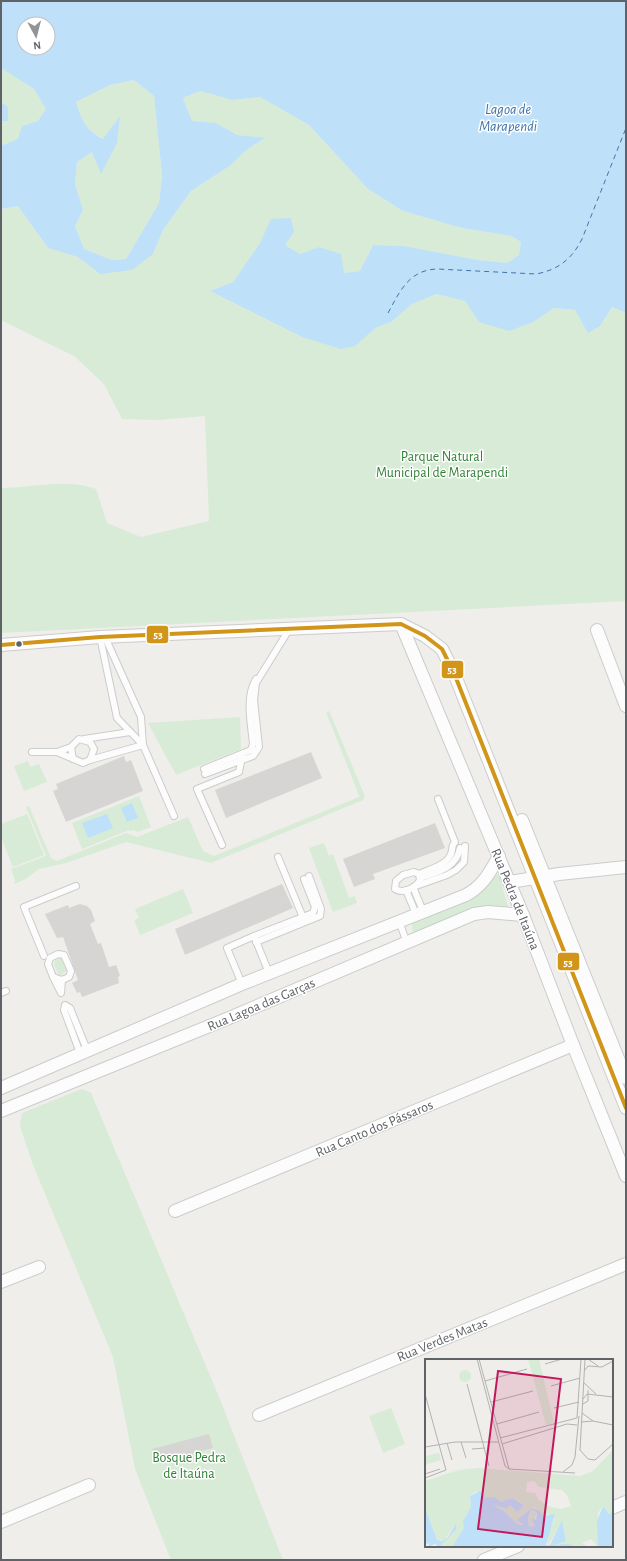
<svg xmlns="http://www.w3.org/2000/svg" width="627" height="1561" font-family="'Alegreya Sans',sans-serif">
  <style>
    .green { fill: #d8ebd6 }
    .water { fill: #bfe0f9; fill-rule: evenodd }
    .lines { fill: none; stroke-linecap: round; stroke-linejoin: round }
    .ferry { stroke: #4174aa; stroke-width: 1; stroke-dasharray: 5 4; stroke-linecap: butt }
    .building { fill: #d6d5d3 }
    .lane-casing { stroke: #cbcccc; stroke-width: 8 }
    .street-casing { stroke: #cbcccc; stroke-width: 14 }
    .lane { stroke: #fdfcfc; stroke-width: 6 }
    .street { stroke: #fdfcfc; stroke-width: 12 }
    .bus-1-casing { stroke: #fff; stroke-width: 7 }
    .bus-1 { stroke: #d1951a; stroke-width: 4 }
    .bus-dot { fill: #5f6368; stroke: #fff; stroke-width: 1.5 }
    .labels { text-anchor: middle; stroke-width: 3; stroke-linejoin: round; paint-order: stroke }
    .park-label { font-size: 14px; fill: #348238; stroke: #fff }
    .street-label { font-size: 14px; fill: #5f6368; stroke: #fff }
    .water-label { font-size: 15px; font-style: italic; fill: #4174aa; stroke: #fff }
    .inset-river { fill: none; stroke: #bfe0f9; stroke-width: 2 }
    .inset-road { fill: none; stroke: #b1b2b2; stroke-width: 1 }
    .view { fill: #c2185b; fill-opacity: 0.15; stroke: #c2185b; stroke-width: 2 }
    .inset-edge { fill: none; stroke: #5f6368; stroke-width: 2 }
    .line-badge { stroke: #fff; stroke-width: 1.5 }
    .badge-label { font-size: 11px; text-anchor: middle; font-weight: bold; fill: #fff }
  </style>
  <rect width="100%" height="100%" fill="#efeeea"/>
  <g class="green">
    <polygon points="1,68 34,89 46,109 38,121 22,126 19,139 3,145 1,140 1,121 8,121 8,107 1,102"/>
    <path d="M 134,80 L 154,96 L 162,175 L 159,203 L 126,259 L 112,260 L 84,249 L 75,226 L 83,210 L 75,184 L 77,162 L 92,152 L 101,173 L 120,117 L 104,139 C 86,130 82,121 76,102 L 110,85 Z"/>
    <path d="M 200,91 L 232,100 L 260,97 L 309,125 L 368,189 L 403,211 L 462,228 L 511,236 L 521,242 L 519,255 L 507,263 L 478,260 L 404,246 L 373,245 L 360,271 L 344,273 L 319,247 L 300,254 L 285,245 L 272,219 L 260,243 L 233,282 L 210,291 L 302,337 L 355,346 L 377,327 L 391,322 L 412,304 L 438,294 L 465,301 L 479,322 L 533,322 L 554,308 L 575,310 L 600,326 L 612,307 L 626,313 L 626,601 L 1,633 L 1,488 C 32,488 66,478 96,489 L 107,523 L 141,537 L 209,521 L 205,416 L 158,420 L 122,419 L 104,384 L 74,356 L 1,320 L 1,209 L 18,206 L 48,248 L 78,257 L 100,274 L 153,254 L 163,230 L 191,191 L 231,165 L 245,151 L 264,139 L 237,135 L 215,123 L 192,121 L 183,98 Z"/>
    <polygon points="329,711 365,796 363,800 211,863 126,842 66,863 39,869 24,880 14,884 15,880 11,869 46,856 26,807 29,806 51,858 57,861 126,833 137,837 188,817 203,851 214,856 359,797 359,795 326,712"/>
    <polygon points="240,717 241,749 176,775 148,723"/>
    <polygon points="28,761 30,767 39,764 47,782 24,791 14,766"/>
    <polygon points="139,796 151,827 138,832 133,830 130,831 129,830 82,849 72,823"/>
    <polygon points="27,814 44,855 13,867 1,837 1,824"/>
    <polygon points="324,843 329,856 333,854 349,898 355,896 357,903 333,912 309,848"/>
    <path d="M 499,874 L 508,907 L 504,908 C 475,900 444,921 417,932 L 412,931 L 412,923 L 470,899 L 494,875 Z"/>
    <polygon points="183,889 193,913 140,935 134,920 139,918 135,909"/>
    <polygon points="60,958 63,958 68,970 61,975 58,974 54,964 55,960"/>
    <polygon points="82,1089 91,1093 219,1397 283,1560 171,1560 135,1469 113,1357 33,1165 20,1126 22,1113"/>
    <polygon points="391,1408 405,1444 383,1453 369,1416"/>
  </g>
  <g class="water">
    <path d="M 1,1 L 626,1 L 626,313 L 612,307 L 600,326 L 588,333 L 575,310 L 554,308 L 533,322 L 509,331 L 479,322 L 465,301 L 437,294 L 412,304 L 391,322 L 377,327 L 355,346 L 341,349 L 302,337 L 210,291 L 233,282 L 260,243 L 271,219 L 291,218 L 294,232 L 285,245 L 300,254 L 319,247 L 341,254 L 344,273 L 360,271 L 373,245 L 404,246 L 478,260 L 507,263 L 519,255 L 521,242 L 511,236 L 462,228 L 403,211 L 368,189 L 309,125 L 260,97 L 232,100 L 200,91 L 183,98 L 192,121 L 216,123 L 237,135 L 265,138 L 245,151 L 231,165 L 191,191 L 163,230 L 153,254 L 132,270 L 100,274 L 78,257 L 48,248 L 18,206 L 1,209 L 1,140 L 3,145 L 18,139 L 22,126 L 38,121 L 46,109 L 34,89 L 1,68 ZM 24,24 L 48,24 L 48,48 L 24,48 ZM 134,80 L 154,96 L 162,175 L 159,203 L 126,259 L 112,260 L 84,249 L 75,226 L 83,210 L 75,184 L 77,162 L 92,152 L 101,174 L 117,143 L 120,116 L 103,139 C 86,130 82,121 76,102 L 110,85 Z"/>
    <polygon points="1,102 8,107 8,121 1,121"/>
    <polygon points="132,803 138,818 127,822 121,808"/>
    <polygon points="107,814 113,828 88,838 82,823"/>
  </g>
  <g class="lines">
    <path class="ferry" d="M 388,313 C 400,291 409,270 437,269 L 536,274 C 558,270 572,259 582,239 L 626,128"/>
  </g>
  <g class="building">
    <polygon points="311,752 322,778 226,818 215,790"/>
    <polygon points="124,756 126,762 131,760 143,791 66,822 53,791 58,789 56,784"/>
    <polygon points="435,823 445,848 373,874 375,879 354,887 343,859"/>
    <polygon points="282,884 293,908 185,955 175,929"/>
    <polygon points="80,904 87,906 91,910 95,921 90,924 98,944 101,943 109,967 116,965 120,976 118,977 119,983 82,997 80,992 77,993 72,983 78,980 63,937 57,938 45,914 68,905 69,908"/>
    <polygon points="209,1434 213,1448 156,1463 152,1449"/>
  </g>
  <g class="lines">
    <g class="lane-casing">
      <g id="lane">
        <polyline points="100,637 117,718 143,745"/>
        <polyline points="105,637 141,717 143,745 174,816"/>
        <polyline points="84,739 130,732"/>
        <polyline points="71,747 57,752 83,763 90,760 94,749 90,742 79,739 71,747 73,759"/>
        <polyline points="32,752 57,752"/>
        <polyline points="90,760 143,745"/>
        <path d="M 204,769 L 251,750 L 253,744 C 251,723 245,697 256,679"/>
        <polyline points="205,774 253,756 259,747 254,700 256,683 290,628"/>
        <polyline points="222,845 197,789 239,772 242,757"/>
        <polyline points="278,857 304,920"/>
        <path d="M 414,872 L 419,874 L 420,880 C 416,888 403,894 395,889 L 396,881 L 403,875 Z"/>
        <path d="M 419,874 C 428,870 447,865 451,854 C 453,849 451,846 455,842 L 438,799"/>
        <path d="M 420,878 C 437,872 456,869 460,848"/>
        <polyline points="416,886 447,875 456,870 464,862 465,846"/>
        <polyline points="413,887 423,911"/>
        <polyline points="406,890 416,914"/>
        <polyline points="399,921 407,943"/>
        <polyline points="254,936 313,913 315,907 304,879"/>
        <polyline points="256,942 320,916 321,909 309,876"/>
        <polygon points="58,954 64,955 71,971 69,977 62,980 53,977 48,964 50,958"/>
        <polyline points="44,956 24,907 76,886"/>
        <polyline points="53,977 61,993 62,980"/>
        <polyline points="242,984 227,948 254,936 269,973"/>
        <polyline points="1,993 6,991"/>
        <polyline points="80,1053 64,1010 65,1005 70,1008 87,1050"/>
      </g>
    </g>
    <g class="street-casing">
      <g id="street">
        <polyline points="401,624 523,915 573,1045 626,1176"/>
        <polyline points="597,630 626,706"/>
        <polyline points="1,645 100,637 401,624 425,636 442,649 454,673 626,1108"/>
        <polyline points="522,820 626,1078"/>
        <polyline points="510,882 559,874 626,867"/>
        <path d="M 1,1088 L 242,984 L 466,895 C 483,886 490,872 499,856"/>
        <polyline points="1,1111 229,1018 474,914 488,912 523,915"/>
        <polyline points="175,1211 573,1045"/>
        <polyline points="1,1282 39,1267"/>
        <polyline points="259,1415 626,1264"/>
        <polyline points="612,1508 626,1502"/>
        <polyline points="1,1522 89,1485"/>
        <polyline points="484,1560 518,1546"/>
      </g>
    </g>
    <use href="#lane" class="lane"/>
    <use href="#street" class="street"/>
    <g class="bus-1-casing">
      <polyline id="bus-1" points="1,645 100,637 401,624 425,636 442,649 454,673 626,1108"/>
    </g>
    <use href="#bus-1" class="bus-1"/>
  </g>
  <circle class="bus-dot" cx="19" cy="644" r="3.5"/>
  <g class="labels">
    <g class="park-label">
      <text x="442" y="461">Parque Natural<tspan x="442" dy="16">Municipal de Marapendi</tspan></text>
      <text x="189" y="1462">Bosque Pedra<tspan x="189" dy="16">de Itaúna</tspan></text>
    </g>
    <g class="street-label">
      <text transform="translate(516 899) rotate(68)" y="5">Rua Pedra de Itaúna</text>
      <text transform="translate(261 1004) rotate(-23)" y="5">Rua Lagoa das Garças</text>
      <text transform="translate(374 1128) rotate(-23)" y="5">Rua Canto dos Pássaros</text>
      <text transform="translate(442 1339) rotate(-22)" y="5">Rua Verdes Matas</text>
    </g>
    <g class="water-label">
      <text x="508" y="114">Lagoa de<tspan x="508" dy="17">Marapendi</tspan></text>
    </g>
  </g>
  <g transform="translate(425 1359)">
    <rect width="188" height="188" fill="#efeeea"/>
    <path d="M 103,0 L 114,0 L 129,64 L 121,66 ZM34 17a6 6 0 1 1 12 0a6 6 0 1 1-12 0ZM 188,91 L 188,152 L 184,155 L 178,147 L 173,154 L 173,188 L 166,180 L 157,184 L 163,188 L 129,186 L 141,180 L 137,162 L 123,187 L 122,178 L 130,159 L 123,155 L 118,157 L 110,149 L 92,161 L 100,166 L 92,165 L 79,152 L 67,146 L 79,148 L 85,146 L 92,153 L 99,146 L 87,139 L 76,143 L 67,139 L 59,139 L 52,132 L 45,137 L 46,148 L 39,160 L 39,169 L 27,188 L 14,187 L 31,171 L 30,165 L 20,180 L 14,182 L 10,178 L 0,149 L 0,122 L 34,111 L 54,109 L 155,117 L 168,112 ZM 109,122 L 114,128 L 137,131 L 142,136 L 146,147 L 136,150 L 123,147 L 114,141 L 110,134 L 101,133 L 102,123 ZM 14,94 L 16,101 L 0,106 L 0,97 ZM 107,150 L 112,154 L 108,163 L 110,167 L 104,168 L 103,158 Z" fill="#d8ebd6" fill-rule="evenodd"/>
    <path d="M 55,132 L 59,139 L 69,138 L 76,143 L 87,139 L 99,146 L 92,153 L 85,146 L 82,149 L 67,146 L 79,152 L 92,165 L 99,166 L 92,161 L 107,149 L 115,152 L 118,157 L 130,155 L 121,186 L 125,186 L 137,161 L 141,182 L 129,186 L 144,185 L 151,188 L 27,188 L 39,169 L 38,162 L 46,148 L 45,137 ZM 107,150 L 112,154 L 111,161 L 109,159 L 106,165 L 108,163 L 110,167 L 104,168 L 103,158 ZM 178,147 L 184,155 L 188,152 L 188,188 L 173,188 L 172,162 ZM 0,149 L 12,181 L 17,182 L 23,178 L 31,164 L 31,171 L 14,188 L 10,185 L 3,188 L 4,185 L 0,184 Z" fill="#bfe0f9" fill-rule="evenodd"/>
    <path class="inset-river" d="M 39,188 L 62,146 L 78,145 L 81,142M 106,188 L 120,188"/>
    <path class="inset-road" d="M 52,0 L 80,107 L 84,110 L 150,114M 54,0 L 84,110M 160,0 L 155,91 L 163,100 L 170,101 L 188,85M 163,0 L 173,7M 120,5 L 137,0M 160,11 L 163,7 L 177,8 L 188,2M 60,22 L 102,10M 159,24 L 171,35M 42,25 L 64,107M 126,27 L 155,19M 0,35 L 21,111 L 0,119M 158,40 L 162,35 L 188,38M 66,43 L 108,32M 158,45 L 163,42 L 163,31M 129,49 L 154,43M 168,62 L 188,66M 156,63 L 168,62 L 157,54M 72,65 L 114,53M 75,79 L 152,59 L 156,0M 36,83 L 41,99M 22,84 L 27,101M 77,85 L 142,65 L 152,66M 0,88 L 30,83 L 74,83M 47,90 L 60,89M 138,113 L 147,106 L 150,98 L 154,57M 0,115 L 15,110"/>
    <path class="view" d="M 73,12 L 136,20 L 117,178 L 53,170 Z"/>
    <rect width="188" height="188" class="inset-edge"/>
  </g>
  <g class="line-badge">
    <rect x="146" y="625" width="23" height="19" rx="4" fill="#d1951a"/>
    <rect x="441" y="660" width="23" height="19" rx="4" fill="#d1951a"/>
    <rect x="557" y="952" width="23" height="19" rx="4" fill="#d1951a"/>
  </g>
  <g class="badge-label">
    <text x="158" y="638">53</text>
    <text x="452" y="673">53</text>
    <text x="568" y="966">53</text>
  </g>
  <rect width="627" height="1561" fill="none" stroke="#5f6368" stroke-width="4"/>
  <g transform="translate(36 36) rotate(173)"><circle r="19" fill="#ffffff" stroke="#bfc1c3"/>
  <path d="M0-3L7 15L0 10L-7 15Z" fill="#919496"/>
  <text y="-6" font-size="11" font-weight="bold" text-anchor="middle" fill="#5f6368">N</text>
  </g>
</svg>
